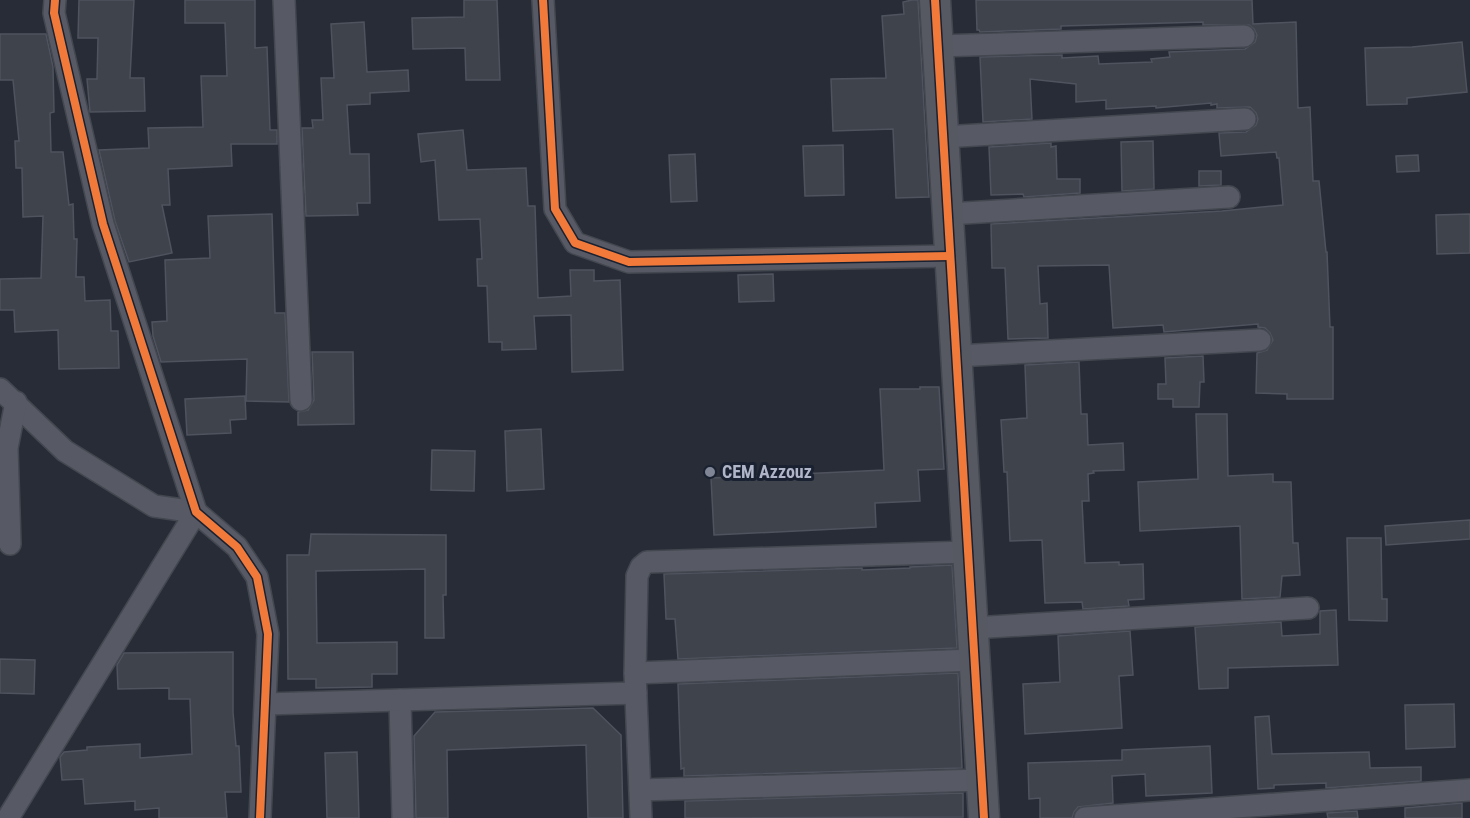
<svg xmlns="http://www.w3.org/2000/svg" width="1470" height="818" font-family="'Roboto Condensed',sans-serif">
  <style>
    .building { fill: #3f434c; stroke: #4f535e; stroke-width: 1.5 }
    .lines { fill: none; stroke-linecap: round; stroke-linejoin: round }
    .street-casing { stroke: #43474f; stroke-width: 24 }
    .secondary-casing { stroke: #43474f; stroke-width: 33 }
    .street { stroke: #575a64; stroke-width: 21 }
    .secondary { stroke: #565962; stroke-width: 30 }
    .cycleway-casing { stroke: #1a2131; stroke-width: 11 }
    .cycleway { stroke: #f17a3a; stroke-width: 8 }
    .poi-dot { fill: #808695; stroke: #1a2131; stroke-width: 2 }
    .labels { text-anchor: middle; stroke-width: 6; stroke-linejoin: round; paint-order: stroke }
    .poi-label { font-size: 18px; font-weight: bold; fill: #b0b6c8; stroke: #1a2131; text-anchor: start }
  </style>
  <rect width="100%" height="100%" fill="#272c36"/>
  <g class="building">
    <polygon points="79,0 134,0 130,78 144,78 145,111 90,112 87,79 97,79 98,38 78,38"/>
    <polygon points="185,0 255,0 255,48 267,47 270,130 277,130 277,144 231,144 232,166 168,169 170,205 162,205 172,253 129,262 115,221 99,150 149,148 148,128 203,127 201,76 227,76 225,23 185,23"/>
    <polygon points="464,0 497,0 500,80 466,80 465,48 413,49 412,18 464,17"/>
    <polygon points="912,0 918,0 929,197 896,198 893,129 833,131 831,79 886,78 882,16 904,14 903,2"/>
    <polygon points="976,0 1252,0 1253,24 1296,22 1298,108 1310,107 1313,181 1319,181 1326,252 1327,252 1330,327 1333,327 1333,399 1287,399 1287,394 1256,393 1257,353 1267,350 1273,340 1270,333 1265,328 1258,327 1258,324 1164,332 1163,325 1113,328 1109,265 1038,266 1040,304 1047,303 1048,338 1008,339 1005,268 992,268 991,224 1222,211 1283,205 1279,158 1277,158 1276,152 1221,156 1219,133 1246,132 1256,125 1258,119 1256,113 1250,107 1217,108 1217,104 1211,105 1211,103 1156,108 1156,106 1106,109 1106,100 1076,102 1076,84 1030,79 1032,119 983,122 980,57 1062,55 1062,58 1098,56 1099,64 1152,62 1151,59 1170,57 1169,52 1245,49 1255,42 1257,35 1254,29 1249,25 1203,25 1203,22 1061,26 1061,29 980,32 979,30 977,30"/>
    <polygon points="364,22 367,72 408,70 409,91 370,93 370,104 347,105 350,154 369,154 370,203 357,203 358,215 306,216 302,128 313,128 312,120 323,120 321,78 334,78 331,24"/>
    <polygon points="0,34 46,34 53,67 54,112 50,113 51,152 63,152 69,205 73,204 74,239 77,239 76,277 84,277 85,301 110,300 111,331 118,331 119,368 59,369 58,330 15,332 14,310 0,310 0,279 41,278 43,216 23,217 22,168 16,168 15,141 19,141 13,80 0,80"/>
    <polygon points="1462,42 1467,92 1407,98 1407,104 1367,105 1365,48 1412,47"/>
    <polygon points="463,130 467,170 526,168 528,206 535,206 538,298 571,296 570,270 594,270 594,281 620,280 623,370 572,372 571,315 534,316 536,349 502,350 502,342 489,342 487,286 478,286 477,259 482,259 480,219 439,220 435,160 421,162 418,134"/>
    <polygon points="1153,141 1154,189 1122,191 1121,142"/>
    <polygon points="1051,143 1051,147 1056,146 1057,179 1080,179 1080,193 1024,197 1023,194 991,195 989,147"/>
    <polygon points="843,145 844,195 805,196 803,146"/>
    <polygon points="695,154 697,201 671,202 669,155"/>
    <polygon points="1418,155 1419,171 1397,172 1396,156"/>
    <polygon points="1199,171 1221,171 1221,185 1199,186"/>
    <polygon points="272,214 275,313 285,313 289,402 246,401 247,359 161,362 153,336 152,322 167,321 165,260 210,258 208,216"/>
    <polygon points="1470,214 1470,253 1437,254 1436,215"/>
    <polygon points="773,274 774,301 739,302 738,275"/>
    <polygon points="312,352 353,352 354,424 298,425 298,412 308,410 314,400"/>
    <polygon points="1203,356 1204,382 1200,382 1199,407 1173,407 1173,399 1158,399 1158,384 1166,384 1165,358"/>
    <polygon points="1079,362 1081,414 1087,414 1088,445 1123,443 1124,470 1093,471 1094,473 1088,474 1089,501 1082,501 1085,563 1119,562 1119,565 1143,564 1144,599 1128,600 1129,606 1083,609 1082,602 1045,603 1042,540 1010,541 1007,472 1004,472 1001,420 1027,418 1025,365"/>
    <polygon points="920,387 939,387 944,469 918,470 920,501 875,503 876,527 714,535 711,478 884,470 880,389 920,389"/>
    <polygon points="245,396 246,419 230,420 231,433 187,435 185,399"/>
    <polygon points="1196,414 1227,414 1228,476 1273,474 1273,482 1291,482 1293,543 1298,543 1300,575 1282,576 1280,597 1242,599 1240,526 1140,531 1138,482 1198,479"/>
    <polygon points="541,429 544,489 507,491 505,431"/>
    <polygon points="432,450 475,451 474,491 431,490"/>
    <polygon points="1470,520 1470,539 1386,545 1385,526"/>
    <polygon points="311,534 446,535 446,595 443,595 444,638 425,638 425,569 316,571 317,643 397,642 397,674 372,674 372,687 316,688 316,679 288,679 287,555 309,555"/>
    <polygon points="1347,538 1381,538 1382,599 1387,599 1387,621 1349,620"/>
    <polygon points="952,565 957,648 678,659 675,619 666,619 664,574 862,568 862,570 910,568 910,567"/>
    <polygon points="1336,610 1338,665 1228,668 1228,688 1199,689 1195,627 1281,622 1282,636 1320,634 1320,611"/>
    <polygon points="1130,631 1133,675 1119,676 1122,728 1025,734 1023,684 1060,682 1058,636"/>
    <polygon points="233,652 233,712 236,746 239,746 241,792 225,792 227,818 159,818 159,808 135,810 135,801 85,804 83,779 62,780 60,757 64,752 87,750 87,747 140,744 140,758 192,754 190,699 169,699 169,688 118,689 117,665 124,653"/>
    <polygon points="0,659 35,660 34,694 0,693"/>
    <polygon points="958,673 962,768 684,776 684,768 681,769 678,684"/>
    <polygon points="1454,704 1455,747 1406,749 1405,705"/>
    <polygon points="593,708 621,735 623,818 588,818 586,745 447,750 448,818 416,818 414,736 435,712"/>
    <polygon points="1269,716 1272,754 1369,752 1370,768 1421,767 1421,781 1326,788 1326,783 1274,785 1274,788 1258,789 1255,717"/>
    <polygon points="1210,746 1212,793 1146,796 1145,774 1112,776 1113,803 1078,807 1074,812 1072,818 1040,818 1040,798 1029,799 1028,763 1122,760 1122,750"/>
    <polygon points="357,752 359,818 327,818 325,753"/>
    <polygon points="963,793 963,817 685,818 685,801"/>
    <polygon points="1462,803 1462,818 1405,818 1405,808"/>
    <polygon points="1357,811 1358,818 1328,818 1327,813"/>
  </g>
  <g class="lines">
    <g class="street-casing">
      <g id="street">
        <polyline points="55,0 54,13 103,224 196,512 237,547 257,577 268,634 260,818"/>
        <polyline points="284,0 301,400"/>
        <polyline points="543,0 555,209 575,243 629,262 950,256"/>
        <polyline points="938,46 1244,36"/>
        <polyline points="943,137 1245,119"/>
        <polyline points="948,214 1229,197"/>
        <polyline points="956,356 1260,340"/>
        <polyline points="0,389 65,451 154,506 196,512 8,818"/>
        <polyline points="10,544 7,448 16,402"/>
        <polyline points="972,628 1308,608"/>
        <polyline points="635,673 974,660"/>
        <polyline points="400,700 403,818"/>
        <polyline points="266,704 636,693"/>
        <polyline points="640,790 981,780"/>
        <polyline points="641,818 635,673 637,576 641,567 647,562 967,552"/>
        <polyline points="1085,818 1470,790"/>
      </g>
    </g>
    <g class="secondary-casing">
      <polyline id="secondary" points="935,0 984,818"/>
    </g>
    <use href="#street" class="street"/>
    <use href="#secondary" class="secondary"/>
    <g class="cycleway-casing">
      <g id="cycleway">
        <polyline points="55,0 54,13 103,224 196,512 237,547 257,577 268,634 260,818"/>
        <polyline points="543,0 555,209 575,243 629,262 950,256"/>
        <polyline points="935,0 984,818"/>
      </g>
    </g>
    <use href="#cycleway" class="cycleway"/>
  </g>
  <circle class="poi-dot" cx="710" cy="472" r="6"/>
  <g class="labels">
    <g class="poi-label">
      <text x="722" y="478">CEM Azzouz</text>
    </g>
  </g>
</svg>
